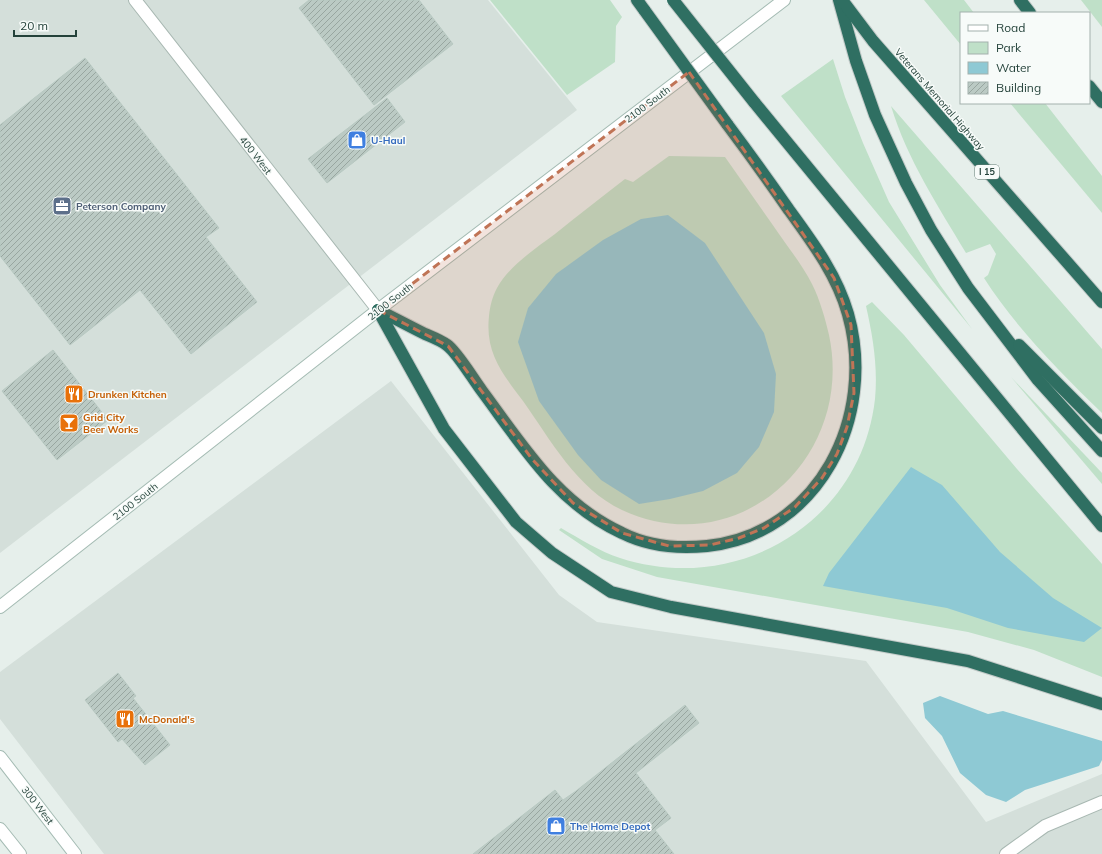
<svg xmlns="http://www.w3.org/2000/svg" width="1102" height="854" font-family="Mulish,sans-serif">
  <style>
    .built { fill: #d4dfda }
    .green { fill: #bfe0c8 }
    .water { fill: #8ec9d4 }
    .building { fill: url(#building-hatch); stroke: #b8c9c2 }
    .lines { fill: none; stroke-linecap: round; stroke-linejoin: round }
    .street-casing { stroke: #a8b8b2; stroke-width: 14 }
    .secondary-casing { stroke: #a4bbb3; stroke-width: 14 }
    .highway-casing { stroke: #c2cac8; stroke-width: 14 }
    .street { stroke: #fff; stroke-width: 12 }
    .secondary { stroke: #fff; stroke-width: 12 }
    .highway { stroke: #2f6f62; stroke-width: 12 }
    .highway-bridge-casing { stroke: #c2cac8; stroke-width: 14; stroke-linecap: butt }
    .highway-bridge { stroke: #2f6f62; stroke-width: 12 }
    .marked { fill: #c07456; fill-opacity: 0.2; stroke: #c07456; stroke-width: 3; stroke-dasharray: 8 5; stroke-linejoin: round }
    .labels { text-anchor: middle; stroke-width: 3; stroke-linejoin: round; paint-order: stroke }
    .shield { fill: #f7fbf9; stroke: #637a73; stroke-width: 1 }
    .shield-label { font-size: 9px; font-weight: bold; fill: #24423a }
    .street-label { font-size: 10px; fill: #24423a; stroke: #f7fbf9 }
    .shop-label { font-size: 10px; font-weight: bold; fill: #366cbe; stroke: #f7fbf9; text-anchor: start }
    .service-label { font-size: 10px; font-weight: bold; fill: #4e5e75; stroke: #f7fbf9; text-anchor: start }
    .food-label { font-size: 10px; font-weight: bold; fill: #c56008; stroke: #f7fbf9; text-anchor: start }
  </style>
  <defs>
    <pattern id="building-hatch" width="6" height="6" patternUnits="userSpaceOnUse"><rect width="6" height="6" fill="#bbcac4"/><path d="M-1 1l2-2M0 6l6-6M5 7l2-2" fill="none" stroke="#98a6a0"/></pattern>
  </defs>
  <rect width="100%" height="100%" fill="#e6efeb"/>
  <g class="built">
    <polygon points="0,0 488,0 577,110 0,553"/>
    <polygon points="391,381 559,595 597,622 866,661 986,822 1102,774 1102,854 104,854 0,719 0,672"/>
  </g>
  <g class="green">
    <polygon points="490,0 610,0 622,17 616,26 615,62 567,95"/>
    <polygon points="924,0 964,0 974,13 961,13 961,45"/>
    <polygon points="1081,0 1102,0 1102,27"/>
    <polygon points="833,59 845,97 863,143 889,202 940,285 972,329 781,96"/>
    <polygon points="1010,103 1045,103 1102,176 1102,213"/>
    <path d="M 891,106 L 1102,349 L 1102,413 C 1060,372 1016,328 984,278 L 988,275 L 996,254 L 990,244 L 966,253 C 938,206 907,159 891,106 Z"/>
    <path d="M 669,156 L 725,157 C 743,183 761,208 779,234 C 790,250 803,266 812,284 C 820,300 825,318 829,335 C 855,457 739,564 622,510 C 577,489 550,439 523,401 C 502,373 485,353 489,316 C 490,307 492,297 497,288 C 510,265 535,249 555,234 C 578,215 602,197 625,179 L 633,182 Z"/>
    <path d="M 872,302 L 904,335 L 1017,469 L 1102,564 L 1102,677 L 1034,650 L 968,632 L 657,577 L 602,559 L 559,530 L 561,528 C 580,539 599,551 620,558 C 737,596 861,523 875,399 C 878,367 873,337 866,306 Z"/>
    <polygon points="1011,377 1102,473 1102,484"/>
  </g>
  <g class="water">
    <polygon points="668,215 705,243 764,333 776,374 774,412 759,447 737,473 703,491 670,499 639,504 601,480 578,455 539,401 518,342 528,308 556,274 603,240 641,219"/>
    <polygon points="911,467 942,485 1000,552 1053,598 1102,628 1084,642 1008,628 947,608 823,586 829,573"/>
    <polygon points="940,696 988,714 1003,711 1102,741 1102,760 1099,766 1025,790 1006,802 986,795 960,773 942,736 925,718 923,703"/>
  </g>
  <g class="building">
    <polygon points="309,0 419,0 453,44 374,105 299,8"/>
    <polygon points="85,58 219,228 206,237 257,302 191,354 140,290 70,345 0,256 0,125"/>
    <polygon points="387,98 405,122 327,183 308,159"/>
    <polygon points="53,350 108,420 57,460 2,391"/>
    <polygon points="118,673 136,696 133,698 170,745 145,765 122,739 118,742 85,700"/>
    <polygon points="685,705 699,723 636,773 671,818 655,830 674,854 473,854 555,790 563,800 576,791"/>
  </g>
  <g class="lines">
    <g class="street-casing">
      <g id="street">
        <polyline points="135,0 378,310"/>
        <polyline points="1006,854 1045,826 1102,802"/>
      </g>
    </g>
    <g class="secondary-casing">
      <g id="secondary">
        <polyline points="0,607 378,310 784,0"/>
        <polyline points="0,757 75,854"/>
        <polyline points="0,829 20,854"/>
      </g>
    </g>
    <g class="highway-casing">
      <g id="highway">
        <polyline points="637,0 645,11"/>
        <polyline points="839,0 856,61 875,115 906,183 931,230 968,288 1038,380 1102,451"/>
        <polyline points="842,0 873,41 1102,302"/>
        <polyline points="1020,0 1030,13"/>
        <polyline points="1089,86 1102,102"/>
        <polyline points="754,102 1102,526"/>
        <path d="M 378,310 C 394,318 409,326 425,334 C 432,337 440,340 447,345 C 457,352 473,379 482,391 C 523,446 557,503 622,533 C 648,546 678,549 707,546 C 819,534 877,417 848,314 C 837,275 813,243 789,210 C 769,181 748,152 727,124"/>
        <polyline points="378,310 444,429 516,522 552,553 611,592 671,607 968,661 1102,704"/>
        <polyline points="1019,345 1102,428"/>
      </g>
    </g>
    <use href="#street" class="street"/>
    <use href="#secondary" class="secondary"/>
    <use href="#highway" class="highway"/>
    <g class="highway-bridge-casing">
      <g id="highway-bridge">
        <polyline points="673,0 754,102"/>
        <polyline points="645,11 727,124"/>
      </g>
    </g>
    <use href="#highway-bridge" class="highway-bridge"/>
  </g>
  <path class="marked" d="M 689,72 L 834,278 L 851,325 L 854,393 L 847,427 L 837,454 L 822,478 L 795,507 L 764,528 L 739,538 L 710,545 L 669,546 L 622,533 L 573,503 L 532,459 L 448,346 L 378,310 Z"/>
  <defs>
    <g id="shop-square" transform="scale(1)"><rect x="-9" y="-9" width="18" height="18" rx="4" fill="#3f7fe0" stroke="#f7fbf9"/><path d="M-5-2.5h2.3a2.7 3.5 0 0 1 5.4 0H5L5.5 6h-11ZM-1.5-2.5h3a1.5 2.3 0 0 0-3 0Z" fill="#fff"/></g>
    <g id="office-square" transform="scale(1)"><rect x="-9" y="-9" width="18" height="18" rx="4" fill="#5c6f8a" stroke="#f7fbf9"/><path d="M-6-3h4V-5.5h4V-3h4V5H-6ZM-1-4.5V-3h2v-1.5ZM-6 0V1H6V0Z" fill="#fff"/></g>
    <g id="restaurant-square" transform="scale(1)"><rect x="-9" y="-9" width="18" height="18" rx="4" fill="#e8710a" stroke="#f7fbf9"/><path d="M-5-6h1v4h1v-4h1v4h1v-4h1v5L-1.5 .5V6h-2V.5L-5-1ZM5-6V6H3V1.5H1.5Q1.5-4 5-6Z" fill="#fff"/></g>
    <g id="bar-square" transform="scale(1)"><rect x="-9" y="-9" width="18" height="18" rx="4" fill="#e8710a" stroke="#f7fbf9"/><path d="M-6-5H6L.8 .8V4.5H3.5V6h-7V4.5H-.8V.8Z" fill="#fff"/></g>
  </defs>
  <g fill-rule="evenodd">
    <use href="#shop-square" x="357" y="140"/>
    <use href="#office-square" x="62" y="206"/>
    <use href="#restaurant-square" x="74" y="394"/>
    <use href="#bar-square" x="69" y="423"/>
    <use href="#restaurant-square" x="125" y="719"/>
    <use href="#shop-square" x="556" y="826"/>
  </g>
  <g class="labels">
    <rect class="shield" x="975" y="165" width="24" height="14" rx="3"/>
    <g class="shield-label">
      <text x="987" y="175">I 15</text>
    </g>
    <g class="street-label">
      <text transform="translate(940 99) rotate(49)" y="4">Veterans Memorial Highway</text>
      <text transform="translate(647 104) rotate(-37)" y="4">2100 South</text>
      <text transform="translate(256 155) rotate(52)" y="4">400 West</text>
      <text transform="translate(390 301) rotate(-38)" y="4">2100 South</text>
      <text transform="translate(135 501) rotate(-38)" y="4">2100 South</text>
      <text transform="translate(38 805) rotate(52)" y="4">300 West</text>
    </g>
    <g class="shop-label">
      <text x="371" y="144">U-Haul</text>
      <text x="570" y="830">The Home Depot</text>
    </g>
    <g class="service-label">
      <text x="76" y="210">Peterson Company</text>
    </g>
    <g class="food-label">
      <text x="88" y="398">Drunken Kitchen</text>
      <text x="83" y="421">Grid City<tspan x="83" dy="12">Beer Works</tspan></text>
      <text x="139" y="723">McDonald's</text>
    </g>
  </g>
  <rect x="960" y="12" width="130" height="92" fill="#f7fbf9" stroke="#a3b1ad"/>
  <rect x="968" y="25" width="20" height="6" fill="#ffffff" stroke="#a3b1ad"/>
  <text x="996" y="32" font-size="12" fill="#24423a">Road</text>
  <rect x="968" y="42" width="20" height="12" fill="#bfe0c8" stroke="#a3b1ad"/>
  <text x="996" y="52" font-size="12" fill="#24423a">Park</text>
  <rect x="968" y="62" width="20" height="12" fill="#8ec9d4" stroke="#a3b1ad"/>
  <text x="996" y="72" font-size="12" fill="#24423a">Water</text>
  <rect x="968" y="82" width="20" height="12" fill="url(#building-hatch)" stroke="#a3b1ad"/>
  <text x="996" y="92" font-size="12" fill="#24423a">Building</text>
  <path d="M14 30v6h62v-6" fill="none" stroke="#24423a" stroke-width="2"/>
  <text x="20" y="30" font-size="12" fill="#24423a" stroke="#f7fbf9" stroke-width="3" paint-order="stroke">20 m</text>
</svg>
